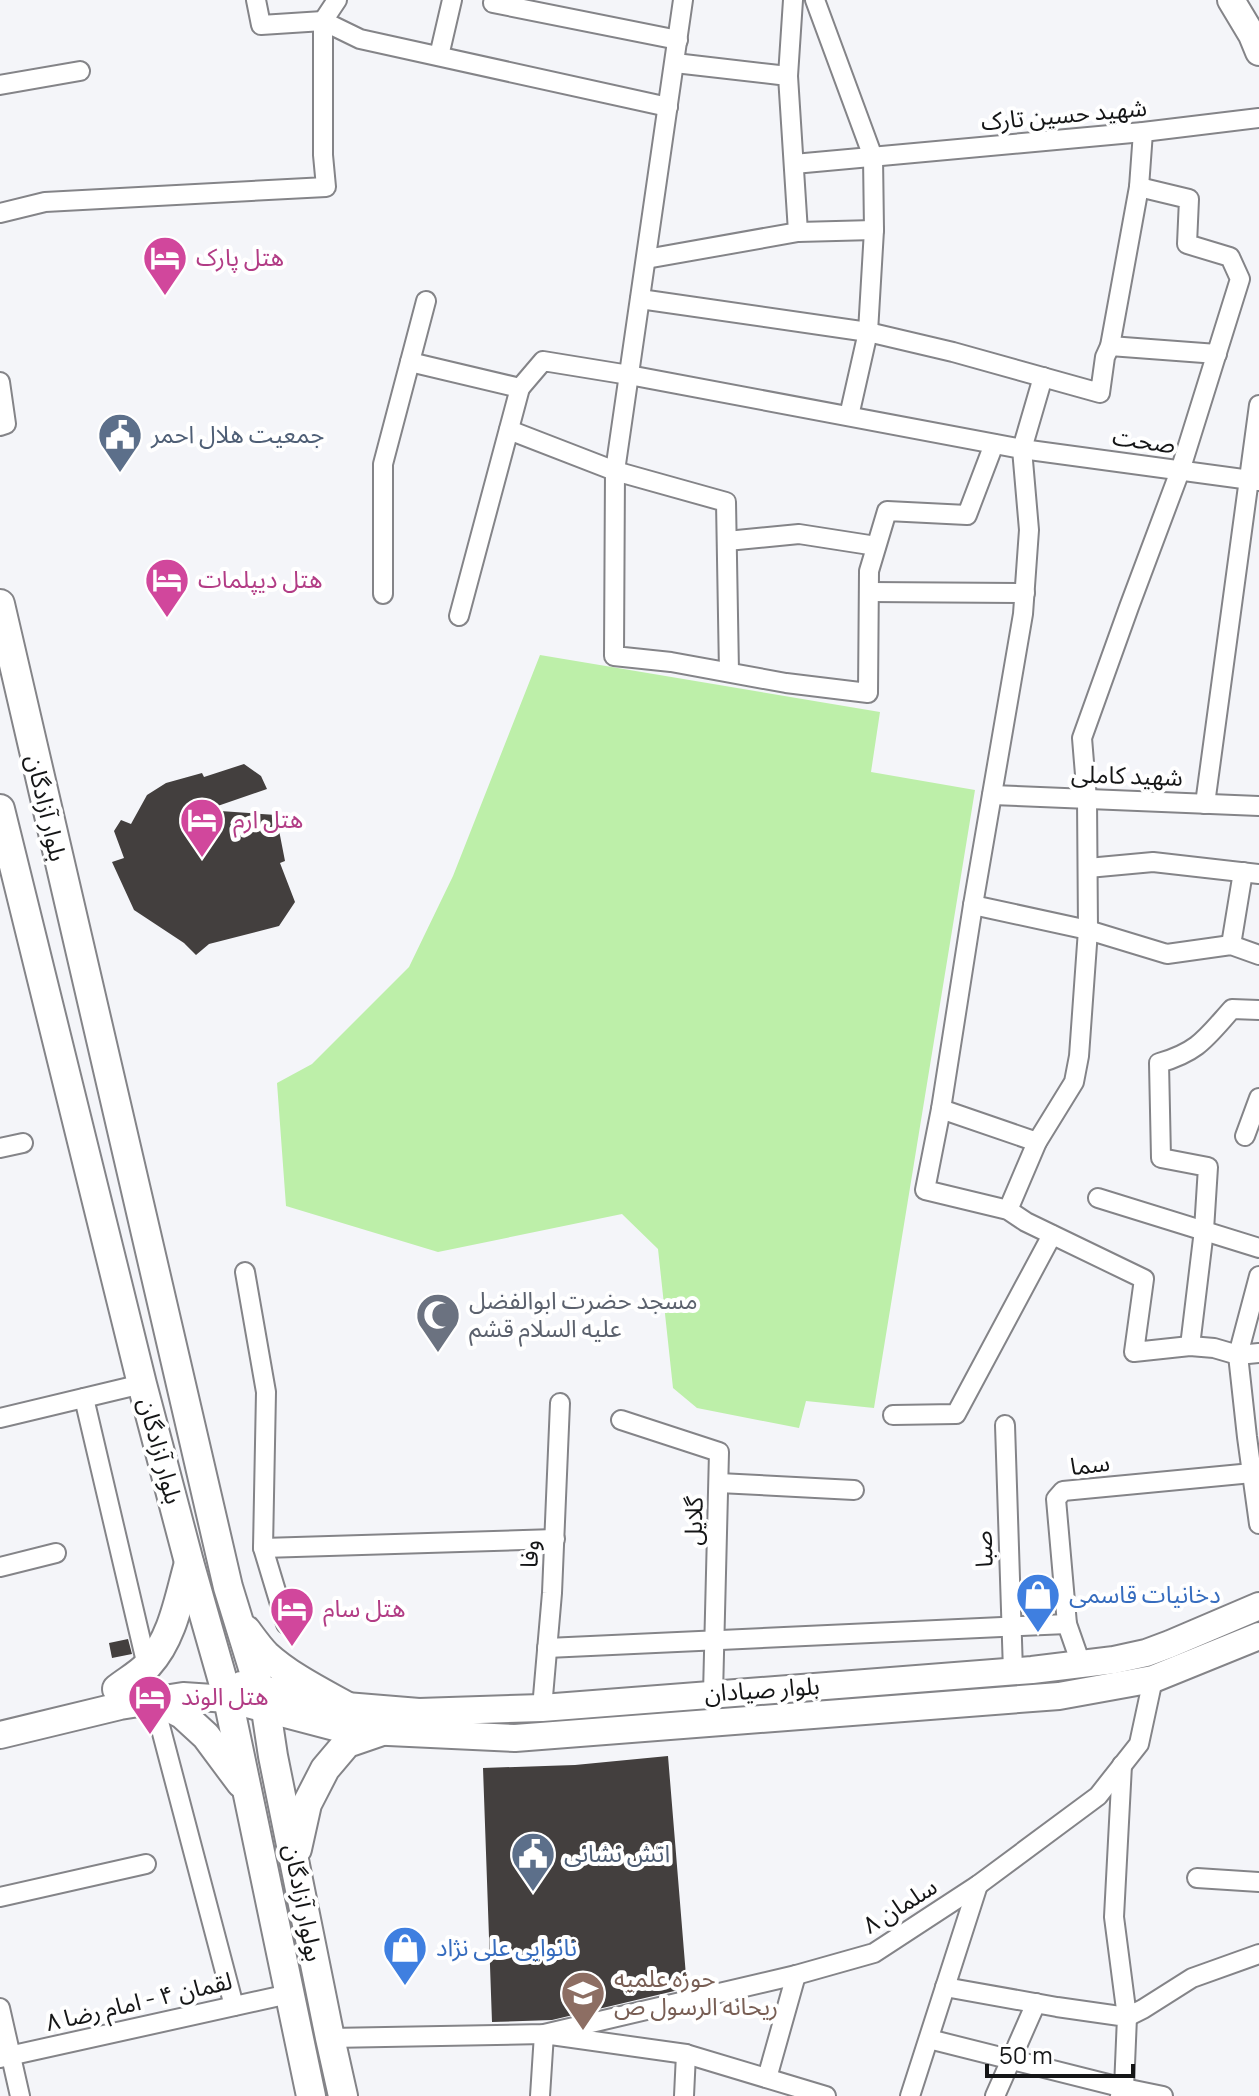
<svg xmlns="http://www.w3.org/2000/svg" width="1259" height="2096" font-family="Manrope,'Noto Sans Arabic',sans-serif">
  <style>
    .green { fill: #bdefa9 }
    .building { fill: #433f3e }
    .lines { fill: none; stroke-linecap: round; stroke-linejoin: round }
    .minor-casing { stroke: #848488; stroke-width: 22 }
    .secondary-casing { stroke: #848488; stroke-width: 30 }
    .primary-casing { stroke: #848488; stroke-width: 32 }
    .minor { stroke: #fff; stroke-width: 18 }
    .secondary { stroke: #fff; stroke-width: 26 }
    .primary { stroke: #fff; stroke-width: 28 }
    .labels { text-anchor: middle; stroke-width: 8; stroke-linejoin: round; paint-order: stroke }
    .street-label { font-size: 24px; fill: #151617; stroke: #fff }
    .hotel-label { font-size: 24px; fill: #b23c85; stroke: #fff; text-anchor: start }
    .service-label { font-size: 24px; fill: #4e5e75; stroke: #fff; text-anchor: start }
    .worship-label { font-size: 24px; fill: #5b616d; stroke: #fff; text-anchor: start }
    .shop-label { font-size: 24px; fill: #366cbe; stroke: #fff; text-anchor: start }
    .education-label { font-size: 24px; fill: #785e54; stroke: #fff; text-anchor: start }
  </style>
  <rect width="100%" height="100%" fill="#f4f5f9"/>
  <polygon class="green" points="540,655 880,712 871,772 975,790 874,1408 806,1401 799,1428 697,1408 673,1388 658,1249 622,1214 438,1252 286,1206 277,1083 312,1064 409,967 453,876"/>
  <g class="building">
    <polygon points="244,764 261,776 267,789 206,810 276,815 285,861 280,863 295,902 279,926 209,944 196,955 184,943 134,910 112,862 124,858 114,831 121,820 131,824 147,795 166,783 202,773 204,777"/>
    <polygon points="128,1639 132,1654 112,1658 109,1643"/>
    <polygon points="668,1756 687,1988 552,2020 492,2022 483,1768 575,1765"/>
  </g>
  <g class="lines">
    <g class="minor-casing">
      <g id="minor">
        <polyline points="256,0 261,25 323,21 360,39 668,107"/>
        <polyline points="683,0 615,471 614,656 671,662 786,683 868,693 869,571 887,511 967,515 994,444"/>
        <polyline points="815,0 873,157 874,230 868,332 849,416"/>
        <polyline points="493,3 678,40"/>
        <polyline points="439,56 452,0"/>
        <polyline points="788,76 793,0"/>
        <polyline points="0,85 80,71"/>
        <polyline points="794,164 1143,132 1259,118"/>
        <polyline points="0,213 45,202 326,187 323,155 323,21 337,0"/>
        <polyline points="798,232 874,230"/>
        <polyline points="646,259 798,232 788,76 675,63"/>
        <polyline points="640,299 868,332 953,352 1100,393 1105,357 1110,346 1139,187 1143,132"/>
        <polyline points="1110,346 1217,354"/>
        <polyline points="410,362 520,388 543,361 629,375 1022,449 1029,530 1023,614 973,905 941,1109 925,1190 1008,1210 1026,1222 1144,1279 1134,1352 1190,1346 1214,1348 1238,1355 1259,1353"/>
        <polyline points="1043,377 1022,449 1258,481"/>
        <polyline points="0,382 6,424 0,426"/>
        <polyline points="509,430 615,471 726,502 729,672"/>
        <polyline points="727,541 799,534 876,546"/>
        <polyline points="869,592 1025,593"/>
        <polyline points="383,594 383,464 426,301"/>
        <polyline points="459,616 520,388"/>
        <polyline points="992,795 1259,806"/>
        <polyline points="1205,804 1259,405"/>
        <polyline points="1088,868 1153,862 1259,874"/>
        <polyline points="973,905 1088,930 1167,954 1231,945 1259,955"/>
        <polyline points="1231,945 1243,872"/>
        <polyline points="941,1109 1037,1142"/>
        <polyline points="1245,1136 1259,1098"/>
        <polyline points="0,1148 23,1143"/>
        <polyline points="1098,1198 1259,1248"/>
        <polyline points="1008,1210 1037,1142 1074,1082 1079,1056 1088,930 1087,799 1082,738 1129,607 1180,471 1240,279 1230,257 1187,244 1189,199 1139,187"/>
        <polyline points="245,1272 266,1392 263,1548 286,1624"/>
        <polyline points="1259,1276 1238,1355 1247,1437 1259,1524"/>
        <path d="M 1190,1346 L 1204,1230 L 1208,1167 L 1161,1158 L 1159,1063 C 1198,1052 1206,1038 1232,1009 L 1259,1010"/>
        <polyline points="84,1398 147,1666"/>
        <polyline points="893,1415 956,1414 1052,1235"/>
        <polyline points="0,1418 142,1384"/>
        <polyline points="621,1420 719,1452 713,1694"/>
        <polyline points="1005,1425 1013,1671"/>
        <polyline points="719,1483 854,1490"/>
        <polyline points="263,1548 555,1539"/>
        <polyline points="0,1567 56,1553"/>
        <polyline points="547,1648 1067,1624"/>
        <polyline points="1081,1664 1067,1624 1056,1499 1063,1491 1252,1473"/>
        <polyline points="153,1699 234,2006"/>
        <polyline points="542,1708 552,1593 560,1403"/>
        <polyline points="1122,1765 1114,1917 1127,2017 1143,2009 1192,1978 1259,1954"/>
        <polyline points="1197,1878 1259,1882"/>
        <polyline points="0,1897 146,1864"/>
        <polyline points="945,1987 1057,2007 1127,2017 1124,2088 1120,2096"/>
        <polyline points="0,2008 20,2096"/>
        <polyline points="330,2038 544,2034 796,1975 874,1953 978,1885 1098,1796 1139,1744 1153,1679"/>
        <polyline points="929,2039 1124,2088 1163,2096"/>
        <polyline points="0,2058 289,1994"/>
        <polyline points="767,2078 796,1975"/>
        <polyline points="540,2096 544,2034 686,2054 826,2096"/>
        <polyline points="684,2096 686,2054"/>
        <polyline points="910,2096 978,1885"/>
        <polyline points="995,2096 1036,2003"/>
      </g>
    </g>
    <g class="secondary-casing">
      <g id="secondary">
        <polyline points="1231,0 1252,35 1259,52"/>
        <polyline points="241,1685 346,1706 419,1712 542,1708 1032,1670 1114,1660 1146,1653 1170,1644 1259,1606"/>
        <polyline points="0,1735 120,1706 183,1696 228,1699 346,1730 515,1738 1059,1696 1153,1679 1259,1636"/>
      </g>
    </g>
    <g class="primary-casing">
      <g id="primary">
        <polyline points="0,604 228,1587 266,1710 273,1756 330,2038 343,2096"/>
        <polyline points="0,809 142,1384 189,1562 228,1699 311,2096"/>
        <path d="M 246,1630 C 252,1638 259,1648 266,1655 C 289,1676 319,1691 346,1706"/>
        <path d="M 117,1689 C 127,1681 140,1674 148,1665 C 173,1638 179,1598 189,1563"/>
        <polyline points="153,1699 182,1714 206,1736 241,1783"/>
        <polyline points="297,1849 307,1804 325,1769 347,1743 379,1732"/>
      </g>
    </g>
    <use href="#minor" class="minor"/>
    <use href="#secondary" class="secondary"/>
    <use href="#primary" class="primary"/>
  </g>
  <defs>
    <g id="hotel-pin" transform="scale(2.3)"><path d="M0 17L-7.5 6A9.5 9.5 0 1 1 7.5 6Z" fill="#d1479c" stroke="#fff"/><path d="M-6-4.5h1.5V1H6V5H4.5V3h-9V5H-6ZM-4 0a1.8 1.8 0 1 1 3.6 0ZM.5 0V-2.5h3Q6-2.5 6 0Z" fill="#fff"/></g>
    <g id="civic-pin" transform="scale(2.3)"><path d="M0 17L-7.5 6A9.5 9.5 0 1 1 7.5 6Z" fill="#5c6f8a" stroke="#fff"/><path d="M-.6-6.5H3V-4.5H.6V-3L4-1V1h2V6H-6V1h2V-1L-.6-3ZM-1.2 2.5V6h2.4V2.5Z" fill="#fff"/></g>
    <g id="mosque-pin" transform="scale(2.3)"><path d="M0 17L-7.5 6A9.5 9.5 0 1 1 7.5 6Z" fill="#6b7280" stroke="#fff"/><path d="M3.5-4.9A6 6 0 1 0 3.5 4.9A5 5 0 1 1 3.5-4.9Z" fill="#fff"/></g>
    <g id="shop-pin" transform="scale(2.3)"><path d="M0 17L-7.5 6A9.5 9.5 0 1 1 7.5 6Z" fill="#3f7fe0" stroke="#fff"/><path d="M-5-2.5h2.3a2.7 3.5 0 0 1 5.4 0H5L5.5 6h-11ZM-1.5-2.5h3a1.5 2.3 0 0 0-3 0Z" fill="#fff"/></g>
    <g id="school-pin" transform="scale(2.3)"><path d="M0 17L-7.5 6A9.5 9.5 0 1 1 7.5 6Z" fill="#8d6e63" stroke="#fff"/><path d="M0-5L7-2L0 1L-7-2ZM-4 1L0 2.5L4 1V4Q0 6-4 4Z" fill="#fff"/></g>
  </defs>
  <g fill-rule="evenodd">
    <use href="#hotel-pin" x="165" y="258"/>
    <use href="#civic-pin" x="120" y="435"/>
    <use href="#hotel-pin" x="167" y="580"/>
    <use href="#hotel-pin" x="202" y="820"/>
    <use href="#mosque-pin" x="438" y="1315"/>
    <use href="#shop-pin" x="1038" y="1595"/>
    <use href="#hotel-pin" x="292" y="1609"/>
    <use href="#hotel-pin" x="150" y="1697"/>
    <use href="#civic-pin" x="533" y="1854"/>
    <use href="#shop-pin" x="405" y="1948"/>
    <use href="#school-pin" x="583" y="1993"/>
  </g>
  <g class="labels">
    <g class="street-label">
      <text transform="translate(1064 115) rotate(-5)" y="8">شهید حسین تارک</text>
      <text transform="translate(1144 441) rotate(8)" y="8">صحت</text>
      <text transform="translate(1127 776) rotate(2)" y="8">شهید کاملی</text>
      <text transform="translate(46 808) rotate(77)" y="8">بلوار آزادگان</text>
      <text transform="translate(160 1451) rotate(75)" y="8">بلوار آزادگان</text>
      <text transform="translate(1090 1465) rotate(-7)" y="8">سما</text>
      <text transform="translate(694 1521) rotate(-88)" y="8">گلایل</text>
      <text transform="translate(984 1549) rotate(-92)" y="8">صبا</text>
      <text transform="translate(530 1554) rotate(-87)" y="8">وفا</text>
      <text transform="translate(762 1690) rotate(-4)" y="8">بلوار صیادان</text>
      <text transform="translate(303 1903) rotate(79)" y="8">بولوار آزادگان</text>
      <text transform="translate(900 1906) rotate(-32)" y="8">سلمان ۸</text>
      <text transform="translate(139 2002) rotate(-13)" y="8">لقمان ۴ - امام رضا ۸</text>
    </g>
    <g class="hotel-label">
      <text x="196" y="266">هتل پارک</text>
      <text x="198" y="588">هتل دیپلمات</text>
      <text x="233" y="828">هتل ارم</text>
      <text x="323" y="1617">هتل سام</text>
      <text x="181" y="1705">هتل الوند</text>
    </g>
    <g class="service-label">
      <text x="151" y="443">جمعیت هلال احمر</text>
      <text x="564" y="1862">اتش نشانى</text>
    </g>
    <g class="worship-label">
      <text x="469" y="1309">مسجد حضرت ابوالفضل<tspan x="469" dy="28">علیه السلام قشم</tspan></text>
    </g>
    <g class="shop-label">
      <text x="1069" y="1603">دخانیات قاسمی</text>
      <text x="436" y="1956">نانوایی علی نژاد</text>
    </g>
    <g class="education-label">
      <text x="614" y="1987">حوزه علمیه<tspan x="614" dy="28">ریحانه الرسول ص</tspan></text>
    </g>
  </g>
  <path d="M987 2064v12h146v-12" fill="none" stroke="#151617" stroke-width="4"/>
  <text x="999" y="2064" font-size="24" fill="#151617" stroke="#ffffff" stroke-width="6" paint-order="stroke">50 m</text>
</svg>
